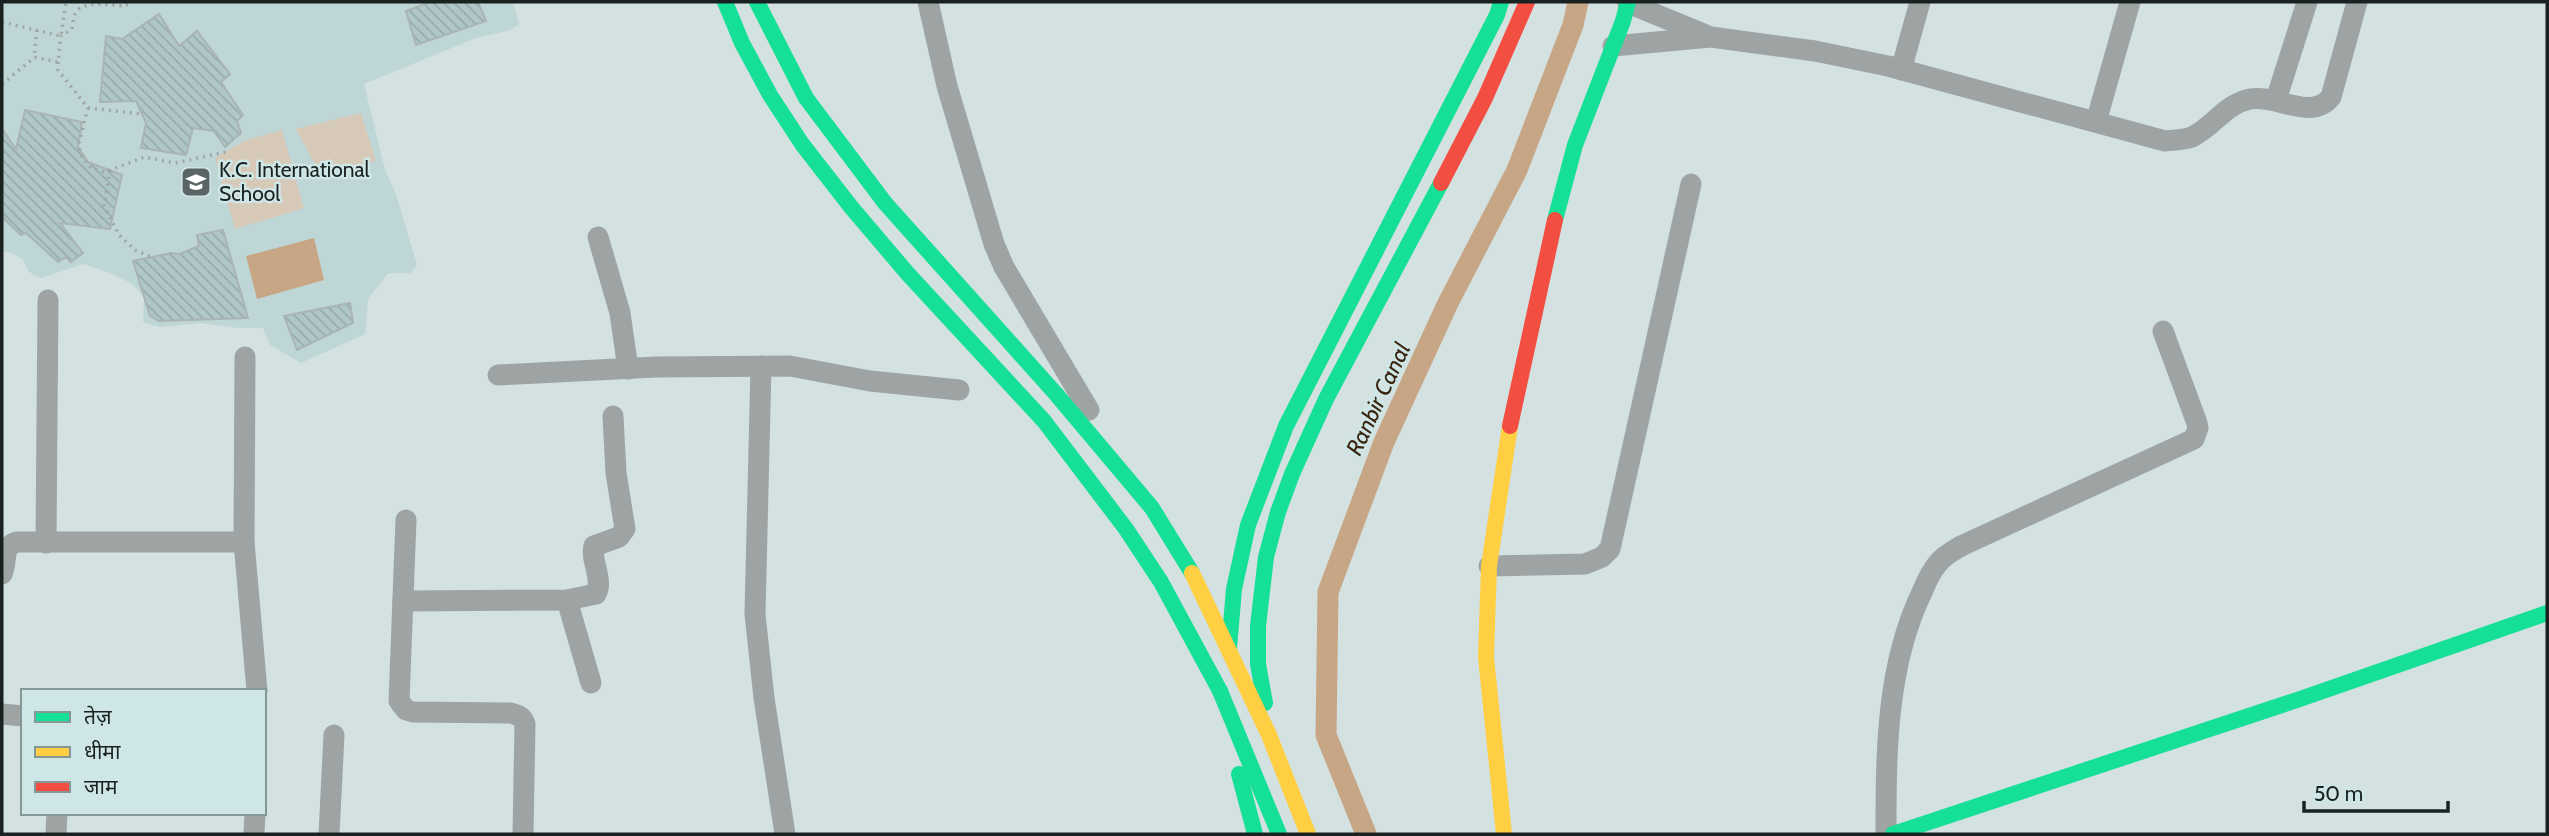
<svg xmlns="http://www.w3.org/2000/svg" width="2549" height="836" font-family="Cabin,'Noto Sans Devanagari',sans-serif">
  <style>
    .built { fill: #bfd6d6 }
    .green { fill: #d7c9b8 }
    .water { fill: #c7a685 }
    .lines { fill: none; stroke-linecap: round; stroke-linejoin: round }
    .canal { stroke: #c7a685; stroke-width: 21 }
    .building { fill: url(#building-back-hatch); stroke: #aab4b4; stroke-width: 2 }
    .path { stroke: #a0a6a6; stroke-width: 3.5; stroke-dasharray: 2 5; stroke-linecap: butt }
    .street { stroke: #9ea4a4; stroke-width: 21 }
    .fast { stroke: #16e098; stroke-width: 16 }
    .slow { stroke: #ffcf43; stroke-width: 16 }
    .jam { stroke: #f24e42; stroke-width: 16 }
    .fast-bridge { stroke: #16e098; stroke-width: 16 }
    .slow-bridge { stroke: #ffcf43; stroke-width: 16 }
    .labels { text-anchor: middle; stroke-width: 5; stroke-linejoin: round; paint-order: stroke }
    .poi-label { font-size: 21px; fill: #192121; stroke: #cfe6e6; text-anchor: start }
    .water-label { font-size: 23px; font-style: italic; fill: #3a240f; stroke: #cfe6e6 }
  </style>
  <defs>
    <pattern id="building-back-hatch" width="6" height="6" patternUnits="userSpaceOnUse" patternTransform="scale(1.75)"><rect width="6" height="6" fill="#b0c7c8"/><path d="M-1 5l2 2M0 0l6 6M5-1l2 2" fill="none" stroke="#97abac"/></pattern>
  </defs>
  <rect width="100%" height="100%" fill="#d4e1e1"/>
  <polygon class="built" points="2,2 513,2 519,24 511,30 476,38 364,84 385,170 396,194 417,265 411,273 388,273 368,299 365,334 301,363 270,345 263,328 238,328 201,323 160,327 143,322 144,297 132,284 113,274 83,264 41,278 29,272 23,259 11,253 2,251"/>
  <g class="green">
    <polygon points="361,113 376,161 320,174 296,129"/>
    <polygon points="282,130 304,208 235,229 215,158 244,141"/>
  </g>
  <polygon class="water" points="314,238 324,280 257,299 246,256"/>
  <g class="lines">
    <polyline class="canal" points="1366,834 1326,735 1328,592 1384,442 1448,303 1517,170 1573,25 1578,2"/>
  </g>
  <g class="building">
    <polygon points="430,2 478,2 486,21 416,45 406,11"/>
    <polygon points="159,14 179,46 197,31 230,74 221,82 243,115 237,121 241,133 225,147 214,131 193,128 186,155 141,148 146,123 136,101 100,102 106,36 122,39"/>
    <polygon points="25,110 82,122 78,147 88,162 122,175 110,229 60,223 83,253 71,262 66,257 58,262 26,233 21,235 2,217 2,129 16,149"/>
    <polygon points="223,230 248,318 159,321 150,316 133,261 171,253 180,254 199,246 197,235"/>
    <polygon points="350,303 353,323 297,350 284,316"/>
  </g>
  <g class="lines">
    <g class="path">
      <polyline points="2,22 61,36 66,2"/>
      <path d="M 37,30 L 34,57 L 58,62 L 61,36 L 72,29 C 73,25 73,17 76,12 C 85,0 111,5 125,6 L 131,2"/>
      <polyline points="58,62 58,70 88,108 79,143 80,154 91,168 105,172 144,157 175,163 226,152"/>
      <polyline points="2,84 35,57"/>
      <polyline points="88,108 142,114"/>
      <polyline points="110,170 104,206 119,235 135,250 151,257"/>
    </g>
    <g class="street">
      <polyline points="928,2 947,86 994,244 1004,267 1089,410"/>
      <polyline points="1628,3 1706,35"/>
      <path d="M 1613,46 L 1711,37 L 1815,51 L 1888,66 L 2165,141 C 2174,140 2183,140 2192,137 C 2213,127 2225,104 2250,99 C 2277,94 2311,122 2331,97 L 2357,2"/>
      <polyline points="1901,70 1920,2"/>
      <polyline points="2276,100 2307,2"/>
      <polyline points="2096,122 2130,2"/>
      <polyline points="598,237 620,313 628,369"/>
      <polyline points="245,357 244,542 257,691"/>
      <polyline points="761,366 755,614 764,698 785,834"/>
      <polyline points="498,375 656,367 790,366 870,381 959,390"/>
      <path d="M 406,520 L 399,701 L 406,710 L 413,712 L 510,713 C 518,715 522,716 525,724 L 523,834"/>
      <polyline points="46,543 48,300"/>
      <polyline points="1489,566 1585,564 1602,557 1610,549 1691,184"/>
      <path d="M 2,574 C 8,562 1,546 17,542 L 244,542"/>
      <polyline points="567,600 591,683"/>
      <path d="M 403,601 L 567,600 L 596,594 C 604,579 590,561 594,546 L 619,537 L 625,529 L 616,473 L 613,416"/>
      <polyline points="2,714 23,716"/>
      <polyline points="56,834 57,813"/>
      <polyline points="254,834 255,813"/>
      <polyline points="329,834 334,735"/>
      <path d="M 1886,834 C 1886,753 1886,665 1923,590 C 1927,580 1932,570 1939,562 C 1945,555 1953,551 1961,546 L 2194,439 L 2198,428 L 2197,423 L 2163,331"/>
    </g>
    <g class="fast">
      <polyline points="725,2 742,43 770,95 802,144 851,207 908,274 1044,421 1126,529 1161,582 1220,691"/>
      <polyline points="1555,220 1575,145 1623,21 1628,2"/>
      <polyline points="1229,648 1234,589 1248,525 1286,426 1497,15 1501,2"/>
      <polyline points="1265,703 1258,664 1258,626 1266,557 1278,512 1292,474 1326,399 1441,183"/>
      <polyline points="1239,774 1255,834"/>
      <polyline points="1893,834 2300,699 2547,613"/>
    </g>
    <polyline class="slow" points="1504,834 1486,657 1489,566 1510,426"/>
    <g class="jam">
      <polyline points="1441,183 1485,98 1527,2"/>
      <polyline points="1510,426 1555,220"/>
    </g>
    <g class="fast-bridge">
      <polyline points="757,2 806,98 885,203 1056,394 1152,508 1192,573"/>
      <polyline points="1220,691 1279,834"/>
    </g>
    <polyline class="slow-bridge" points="1192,573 1269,735 1308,834"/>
  </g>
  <defs>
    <g id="school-square" transform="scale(1.575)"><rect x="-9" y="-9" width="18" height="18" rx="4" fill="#5a6464" stroke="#cfe6e6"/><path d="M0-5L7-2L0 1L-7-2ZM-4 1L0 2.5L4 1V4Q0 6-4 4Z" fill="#fff"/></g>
  </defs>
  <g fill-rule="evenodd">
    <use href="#school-square" x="196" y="182"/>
  </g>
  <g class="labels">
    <g class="poi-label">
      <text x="219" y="177">K.C. International<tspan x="219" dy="24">School</tspan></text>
    </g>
    <g class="water-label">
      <text transform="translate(1378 399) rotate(-65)" y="8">Ranbir Canal</text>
    </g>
  </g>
  <rect width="2549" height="836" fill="none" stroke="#192121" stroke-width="7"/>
  <rect x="21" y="689" width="245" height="126" fill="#cfe6e6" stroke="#869797" stroke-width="2"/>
  <rect x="35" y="712" width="35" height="10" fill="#16e098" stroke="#869797" stroke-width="2"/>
  <text x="84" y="724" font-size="21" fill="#192121">तेज़</text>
  <rect x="35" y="747" width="35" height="10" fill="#ffcf43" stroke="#869797" stroke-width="2"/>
  <text x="84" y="759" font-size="21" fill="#192121">धीमा</text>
  <rect x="35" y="782" width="35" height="10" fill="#f24e42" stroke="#869797" stroke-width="2"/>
  <text x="84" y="794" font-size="21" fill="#192121">जाम</text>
  <path d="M2304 801v10h144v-10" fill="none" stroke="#192121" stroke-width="3.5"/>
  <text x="2314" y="801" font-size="21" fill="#192121" stroke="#cfe6e6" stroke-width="5" paint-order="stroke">50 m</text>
</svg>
